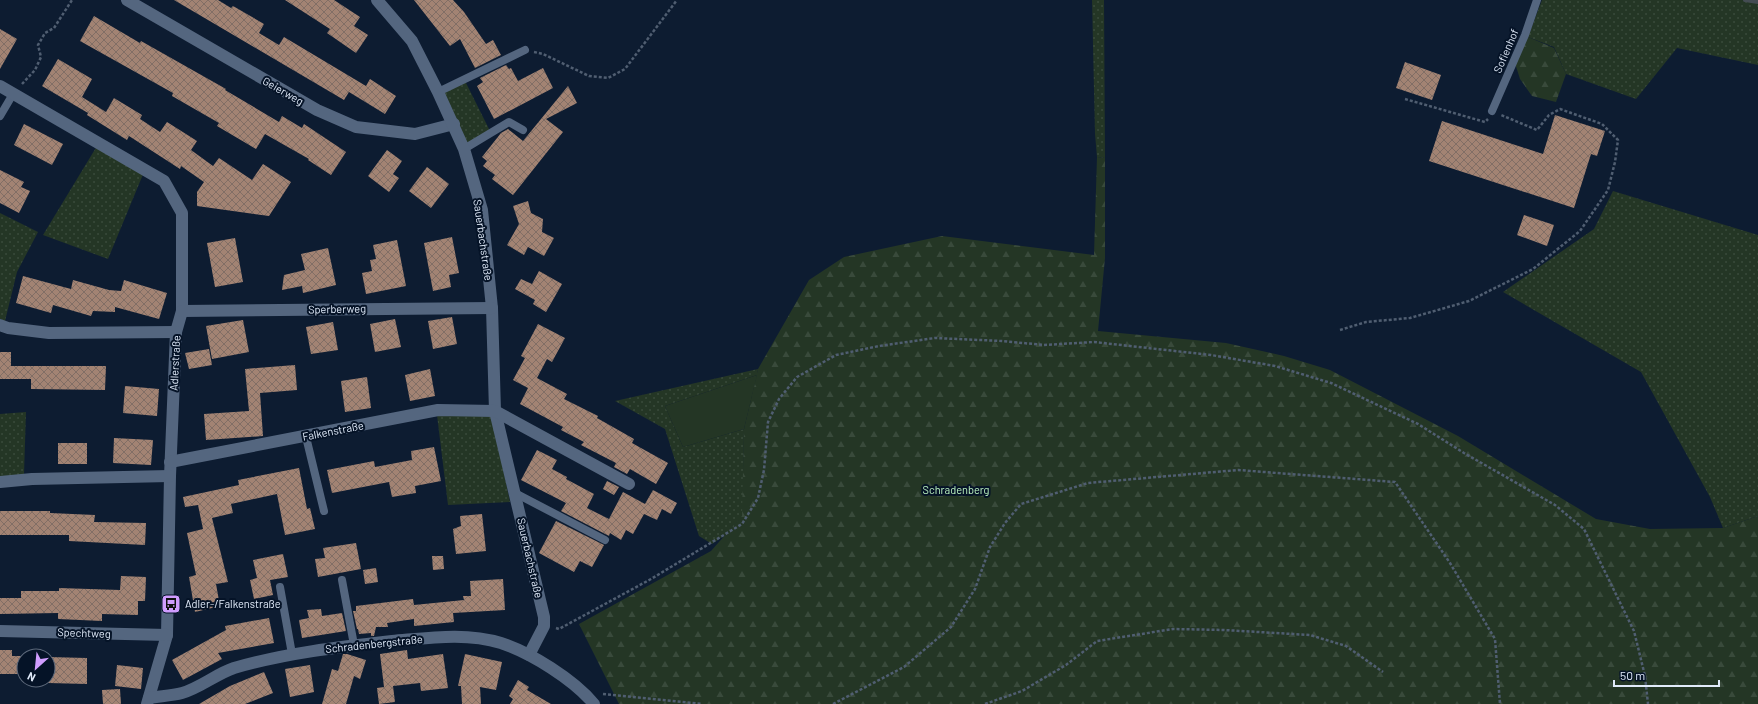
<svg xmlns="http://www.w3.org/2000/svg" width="1758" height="704" font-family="Barlow,sans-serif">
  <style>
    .grass { fill: url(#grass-dots) }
    .forest { fill: url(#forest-firs) }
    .garden { fill: #243625 }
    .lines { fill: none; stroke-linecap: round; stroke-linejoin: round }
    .stream { stroke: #444c53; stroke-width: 4 }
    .building { fill: url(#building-cross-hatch) }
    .path { stroke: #505e71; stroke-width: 2.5; stroke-dasharray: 3 2; stroke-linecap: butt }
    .service { stroke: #54667f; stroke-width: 8 }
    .minor { stroke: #54667f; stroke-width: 12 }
    .labels { text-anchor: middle; stroke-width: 4; stroke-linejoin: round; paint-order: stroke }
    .street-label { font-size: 11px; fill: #e1ebfa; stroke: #051327 }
    .park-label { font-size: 11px; fill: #bef5c1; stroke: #051327 }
    .poi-label { font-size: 11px; fill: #e1ebfa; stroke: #051327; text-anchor: start }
  </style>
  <defs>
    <pattern id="grass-dots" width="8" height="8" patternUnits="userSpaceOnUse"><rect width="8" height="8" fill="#243625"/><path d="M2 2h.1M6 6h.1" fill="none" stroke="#394a3b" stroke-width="1.8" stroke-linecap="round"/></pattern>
    <pattern id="forest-firs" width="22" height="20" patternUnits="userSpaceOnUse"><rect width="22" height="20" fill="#243625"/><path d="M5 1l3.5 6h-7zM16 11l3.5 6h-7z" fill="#394a3b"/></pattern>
    <pattern id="building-cross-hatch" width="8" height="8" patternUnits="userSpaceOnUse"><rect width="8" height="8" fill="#a28373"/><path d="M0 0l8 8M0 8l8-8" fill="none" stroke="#816e65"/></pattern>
  </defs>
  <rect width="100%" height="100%" fill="#0d1c31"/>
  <g class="grass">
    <polygon points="1092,0 1104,0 1105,158 1097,157 1095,134"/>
    <polygon points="1542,0 1758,0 1758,65 1677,48 1636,99 1566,74 1554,47 1528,37"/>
    <polygon points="465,81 490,131 465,146 441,92"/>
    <polygon points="97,146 144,172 108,259 43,235"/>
    <polygon points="1613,191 1758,235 1758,516 1723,528 1710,497 1641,372 1503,292 1594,229"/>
    <polygon points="0,213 38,232 17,272 5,321 0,319"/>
    <polygon points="758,369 757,375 665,406 683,447 744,429 743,516 725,535 712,544 699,536 665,429 615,401"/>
    <polygon points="26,412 24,474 0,479 0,414"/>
    <polygon points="437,415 492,416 510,502 448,505"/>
  </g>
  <g class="forest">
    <polygon points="1528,37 1554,48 1566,74 1556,102 1532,96 1520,79 1514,60"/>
    <polygon points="1097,157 1105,158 1105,258 1098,331 1226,343 1284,356 1330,370 1458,436 1596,519 1650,529 1723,528 1758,516 1758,704 619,704 579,624 711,551 742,516 744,429 758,369 809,280 844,257 942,236 1094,255"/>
  </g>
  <polygon class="garden" points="757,375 744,429 683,447 665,406"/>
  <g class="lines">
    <polyline class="stream" points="1745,0 1758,2"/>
  </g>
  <g class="building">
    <polygon points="174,0 218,0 231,8 233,6 264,24 259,33 279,45 284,37 366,86 370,79 396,96 385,114 349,92 344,100"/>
    <polygon points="285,0 334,0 360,17 354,26 368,35 356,53 327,33 330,29"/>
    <polygon points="414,0 453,0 464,12 486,44 493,40 501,55 475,68 460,39 450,46"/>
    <polygon points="94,16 140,43 141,41 226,89 225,90 279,122 282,116 302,128 304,124 346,152 331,175 308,160 309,159 265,134 256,149 217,126 219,123 172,96 173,93 80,41"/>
    <polygon points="0,29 17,39 0,69"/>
    <polygon points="58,59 92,79 82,97 106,112 114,98 142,115 140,119 160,132 167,122 197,141 191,150 213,166 219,158 252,180 263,164 291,182 269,216 197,206 197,192 204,182 181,166 180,169 129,136 127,140 87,115 88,113 42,86"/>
    <polygon points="1405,62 1441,75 1432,100 1396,88"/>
    <polygon points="506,65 509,69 511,68 518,81 543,68 553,88 494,119 477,86 483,82 480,78"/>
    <polygon points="568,86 577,103 546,119 563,132 513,195 492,179 495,175 483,166 487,161 482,157 501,133 508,129 523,141"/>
    <polygon points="1555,115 1605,131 1597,156 1591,154 1574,208 1429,161 1442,121 1543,154"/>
    <polygon points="24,124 63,144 52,165 14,145"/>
    <polygon points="387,150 402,161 393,174 399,178 389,192 368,176"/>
    <polygon points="427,167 449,184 431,208 409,191"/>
    <polygon points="0,170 24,182 21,187 30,191 19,213 0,203"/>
    <polygon points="528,201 531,213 543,219 542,232 554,238 544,256 528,247 524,255 507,245 519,224 513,206"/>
    <polygon points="1524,215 1554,225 1547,246 1517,235"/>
    <polygon points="452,237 459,273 449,275 451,287 433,291 424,243"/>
    <polygon points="235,238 243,282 215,287 207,243"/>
    <polygon points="397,240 406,286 366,294 362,273 372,271 370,260 376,259 373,245"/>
    <polygon points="328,248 336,285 303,293 302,286 282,290 284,275 305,270 301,254"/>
    <polygon points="539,271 562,284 546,312 533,304 535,300 515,289 521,279 532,284"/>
    <polygon points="23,276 71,289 73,280 109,290 121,291 124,280 167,293 159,319 115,307 115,312 93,311 91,316 53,305 51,313 16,303"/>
    <polygon points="452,317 457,344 433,349 428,321"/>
    <polygon points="395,319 401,347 375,352 370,324"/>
    <polygon points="243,320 249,352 212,359 206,326"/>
    <polygon points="333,322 338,350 311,354 306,327"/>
    <polygon points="538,324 565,338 552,362 547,359 537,378 567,394 564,399 598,416 597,418 634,439 632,443 668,463 656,484 630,469 627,474 614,467 616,463 581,445 584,442 561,430 563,427 520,404 528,388 513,380 525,358 521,356"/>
    <polygon points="209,349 212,365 189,369 185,353"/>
    <polygon points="0,352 11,352 11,366 106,366 105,390 31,389 31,379 0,379"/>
    <polygon points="295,365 297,390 260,393 263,436 206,440 204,414 249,411 245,369"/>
    <polygon points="430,369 435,396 410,401 405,375"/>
    <polygon points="367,377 371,408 345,412 341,381"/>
    <polygon points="125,386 159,389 157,416 123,413"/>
    <polygon points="114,438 153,440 151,465 113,463"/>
    <rect x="58" y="443" width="29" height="21"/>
    <polygon points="434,447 441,481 415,486 416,493 392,497 389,482 332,493 327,470 374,461 375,467 412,460 411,451"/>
    <polygon points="537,450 557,460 552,469 567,477 566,479 594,494 587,508 609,519 623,492 645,504 653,490 677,503 671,514 662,509 657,520 644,514 633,534 626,530 621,540 610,533 609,536 561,511 566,503 521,480"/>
    <polygon points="299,468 307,509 310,508 315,529 285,535 277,494 231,504 233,513 212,518 228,582 216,584 220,606 195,612 189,577 196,575 187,533 203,529 198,505 185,507 183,497 239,485 238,480"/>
    <polygon points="607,481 619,487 614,495 603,489"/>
    <polygon points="0,511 50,511 50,513 95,515 94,522 146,523 145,545 69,541 69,535 0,535"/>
    <polygon points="482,514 486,551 456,554 453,529 461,526 460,516"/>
    <polygon points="556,521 604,545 592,567 580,561 574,572 539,553"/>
    <polygon points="356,543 361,569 318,577 315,559 325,558 323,548"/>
    <polygon points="283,554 288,577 270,580 273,595 254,599 250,580 257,578 253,560"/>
    <polygon points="432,556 443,556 444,569 433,570"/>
    <polygon points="376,568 378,582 365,584 363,570"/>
    <polygon points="121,576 146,577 145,601 138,601 138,615 102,614 102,621 58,619 58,613 0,614 0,598 21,598 21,591 59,591 59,588 120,590"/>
    <polygon points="503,579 505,610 453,613 454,622 414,626 414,619 387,623 388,627 376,627 374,636 371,636 371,633 359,634 358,629 357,629 353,611 356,611 356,606 413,599 414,605 464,600 463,596 471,596 470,581"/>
    <polygon points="321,609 322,616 342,613 346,631 302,638 299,620 309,618 307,610"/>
    <polygon points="269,618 274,643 218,653 222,659 183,680 172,660 226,630 225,626"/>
    <polygon points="0,650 12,650 12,656 24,656 24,674 0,674"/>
    <polygon points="407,650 408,659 443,654 448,688 421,691 420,683 393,686 395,702 379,704 377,688 384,687 380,654"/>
    <polygon points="343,654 347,654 366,660 360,679 354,676 346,704 322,704 332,669 338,671"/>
    <polygon points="465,654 502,662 496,690 480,687 481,704 462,704 461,686 458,686"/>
    <polygon points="48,657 87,658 87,684 48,683"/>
    <polygon points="117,665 143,668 141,689 115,686"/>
    <polygon points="310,665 314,692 290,697 285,669"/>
    <polygon points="264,672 273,693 245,704 199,704 230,686"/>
    <polygon points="518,680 529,687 527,690 551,704 510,704 513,699 509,696"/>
    <polygon points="120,689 121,704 103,704 102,690"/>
  </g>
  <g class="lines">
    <g class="path">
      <polyline points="534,52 543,54 589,76 608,78 625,69 677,0"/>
      <polyline points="22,84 35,70 41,57 38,45 45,33 54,28 72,0"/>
      <polyline points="1405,99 1485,122 1488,119"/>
      <polyline points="1340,330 1366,322 1410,318 1469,301 1533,269 1580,231 1608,190 1615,162 1618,140 1602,124 1560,109 1549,115 1537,130 1501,115"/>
      <polyline points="556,628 559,629 651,579 742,524 758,498 764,470 768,422 779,399 797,377 836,355 879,346 935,338 1002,341 1044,345 1094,342 1211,355 1275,366 1331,383 1418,424 1464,453 1555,505 1584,529 1634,631 1645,676 1648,704"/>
      <polyline points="603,694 702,704"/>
      <polyline points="833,704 904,667 951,627 975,589 990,547 1005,523 1021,504 1088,483 1238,470 1395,482 1450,563 1495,639 1500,704"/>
      <polyline points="985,704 1022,691 1066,665 1097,641 1173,629 1224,630 1310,635 1346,646 1383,672"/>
    </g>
    <g class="service">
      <polyline points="438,92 525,50"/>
      <polyline points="1492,111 1525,35 1537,0"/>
      <polyline points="0,116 13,94"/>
      <polyline points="464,149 509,122 523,130"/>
      <polyline points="306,437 324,511"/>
      <polyline points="515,493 605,540"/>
      <polyline points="342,580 354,645"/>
      <polyline points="280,587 292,654"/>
    </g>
    <g class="minor">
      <polyline points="127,0 317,110 356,127 415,134 454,124"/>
      <polyline points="377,0 412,41 438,92 464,149 482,210 492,308 495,411 544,617 544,626 529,655"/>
      <polyline points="0,86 164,181 182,213 182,311 176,332 170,476 167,635 147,704"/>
      <polyline points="182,311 492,308"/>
      <polyline points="0,325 8,328 49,333 176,332"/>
      <polyline points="170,462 438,410 495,411 629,484"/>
      <polyline points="0,482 32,479 170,476"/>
      <polyline points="0,631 167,635"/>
      <path d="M 149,698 C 159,696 171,696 182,693 C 200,688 216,674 234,668 C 286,653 339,647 392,641 C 428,638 466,632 501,643 C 531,653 573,679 594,704"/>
    </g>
  </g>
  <defs>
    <g id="bus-square" transform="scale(1)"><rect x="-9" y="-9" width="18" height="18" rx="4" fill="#d09dff" stroke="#051327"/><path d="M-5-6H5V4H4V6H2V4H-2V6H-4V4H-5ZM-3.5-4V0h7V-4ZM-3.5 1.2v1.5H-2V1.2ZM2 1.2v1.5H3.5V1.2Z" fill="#111"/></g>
  </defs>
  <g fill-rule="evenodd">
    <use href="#bus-square" x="171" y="604"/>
  </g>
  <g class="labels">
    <g class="street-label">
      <text transform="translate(1506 51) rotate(-67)" y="4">Sofienhof</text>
      <text transform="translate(283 91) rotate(30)" y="4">Geierweg</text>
      <text transform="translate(483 240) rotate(82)" y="4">Sauerbachstraße</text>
      <text transform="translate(337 309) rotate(-1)" y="4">Sperberweg</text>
      <text transform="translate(175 363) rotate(-87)" y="4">Adlerstraße</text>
      <text transform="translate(333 431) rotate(-11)" y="4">Falkenstraße</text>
      <text transform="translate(530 558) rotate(77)" y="4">Sauerbachstraße</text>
      <text transform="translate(84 633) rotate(2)" y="4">Spechtweg</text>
      <text transform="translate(374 644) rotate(-6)" y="4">Schradenbergstraße</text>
    </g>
    <g class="park-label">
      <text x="956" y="494">Schradenberg</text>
    </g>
    <g class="poi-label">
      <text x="185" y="608">Adler-/Falkenstraße</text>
    </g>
  </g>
  <g transform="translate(36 668) rotate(207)"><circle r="19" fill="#051327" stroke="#5d697b"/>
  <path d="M0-3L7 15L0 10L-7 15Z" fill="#d09dff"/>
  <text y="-6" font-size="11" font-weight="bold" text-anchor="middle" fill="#e1ebfa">N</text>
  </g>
  <path d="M1614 680v6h105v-6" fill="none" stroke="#e1ebfa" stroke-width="2"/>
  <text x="1620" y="680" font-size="12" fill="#e1ebfa" stroke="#051327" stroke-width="3" paint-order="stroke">50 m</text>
</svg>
